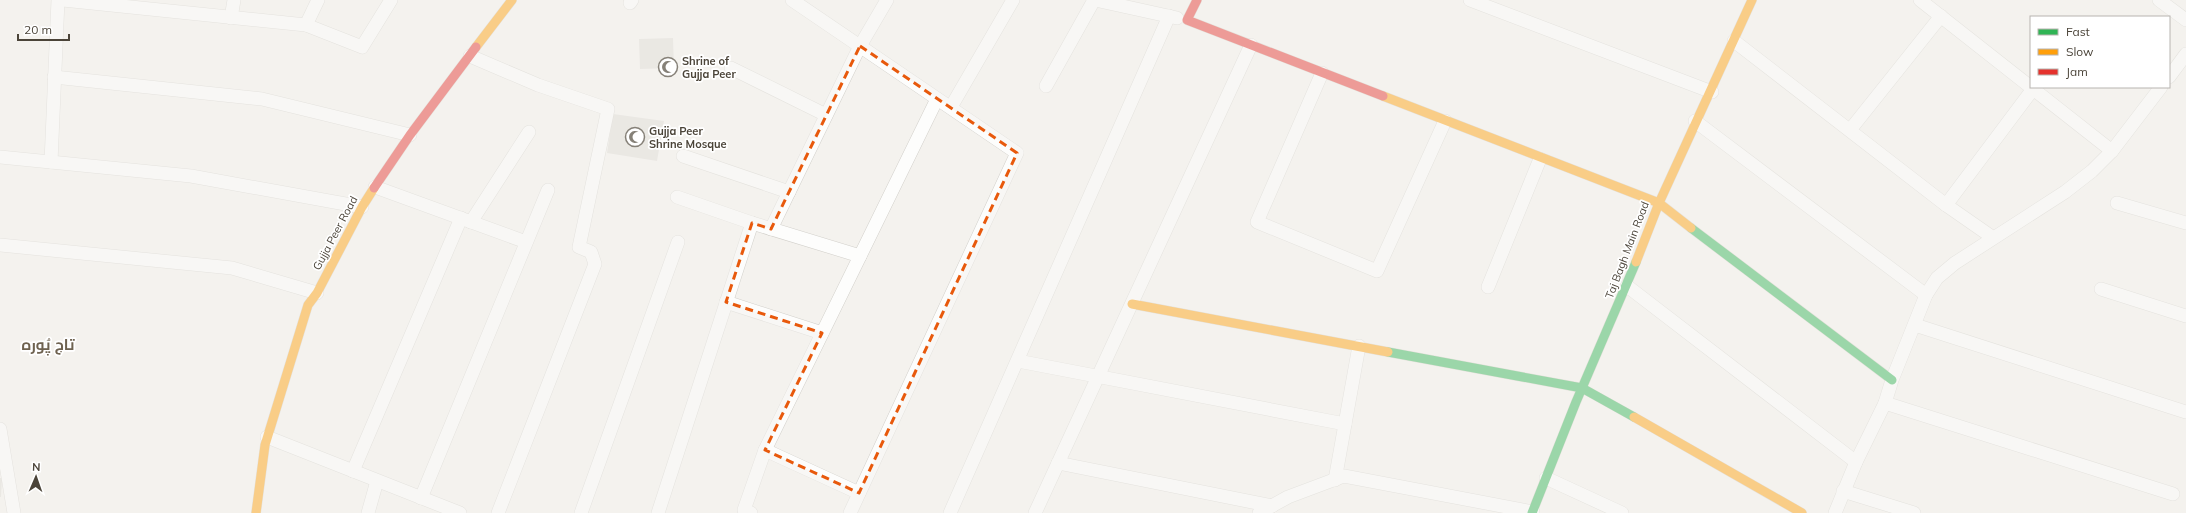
<svg xmlns="http://www.w3.org/2000/svg" width="2186" height="513" font-family="Mulish,Cairo,sans-serif">
  <style>
    .building { fill: #dedbd6 }
    .lines { fill: none; stroke-linecap: round; stroke-linejoin: round }
    .street-casing { stroke: #d2d0cb; stroke-width: 14 }
    .fast-casing { stroke: #d3cfc5; stroke-width: 10 }
    .slow-casing { stroke: #d3cfc5; stroke-width: 10 }
    .jam-casing { stroke: #d3cfc5; stroke-width: 10 }
    .street { stroke: #fdfdfc; stroke-width: 13 }
    .fast { stroke: #30b455; stroke-width: 9 }
    .slow { stroke: #ff9f0a; stroke-width: 9 }
    .jam { stroke: #e5322d; stroke-width: 9 }
    .marked { fill: none; stroke: #e8590c; stroke-width: 3; stroke-dasharray: 8 5; stroke-linejoin: round }
    .labels { text-anchor: middle; stroke-width: 3.5; stroke-linejoin: round; paint-order: stroke }
    .poi-label { font-size: 11px; font-weight: bold; fill: #4b4439; stroke: #fff; text-anchor: start }
    .street-label { font-size: 11px; fill: #4b4439; stroke: #fff }
    .district-label { font-size: 15px; font-weight: bold; fill: #6e6250; stroke: #fff }
  </style>
  <rect width="100%" height="100%" fill="#f4f2ee"/>
  <g class="building">
    <polygon points="673,38 674,68 640,69 639,39"/>
    <polygon points="613,114 664,121 657,161 607,153"/>
    <polygon points="0,478 2,478 1,497 0,497"/>
  </g>
  <g class="lines">
    <g class="street-casing">
      <g id="street">
        <polyline points="63,0 306,25 362,47 391,0"/>
        <polyline points="792,0 1017,153 850,513"/>
        <polyline points="1095,0 1177,18"/>
        <polyline points="1470,0 1712,92"/>
        <polyline points="1920,0 2112,151"/>
        <polyline points="2159,0 2186,20"/>
        <polyline points="630,3 632,0"/>
        <polyline points="231,18 234,0"/>
        <polyline points="306,25 318,0"/>
        <polyline points="1734,41 1946,205 1992,237"/>
        <polyline points="470,56 538,85 608,109 579,247 591,252 595,264 498,513"/>
        <polyline points="731,68 826,115"/>
        <polyline points="1322,73 1257,222 1377,271 1445,121"/>
        <polyline points="54,77 262,99 410,135"/>
        <polyline points="2169,77 2186,54"/>
        <polyline points="1046,86 1094,0"/>
        <polyline points="951,107 1013,0"/>
        <polyline points="1695,121 1926,295"/>
        <polyline points="1850,130 1941,16"/>
        <polyline points="683,156 789,192"/>
        <polyline points="0,157 191,176 362,207"/>
        <polyline points="51,162 58,0"/>
        <polyline points="375,187 526,242"/>
        <polyline points="677,197 752,223 860,256"/>
        <polyline points="2117,203 2186,223"/>
        <polyline points="1946,205 2033,89"/>
        <polyline points="471,222 529,132"/>
        <polyline points="771,229 860,46 887,0"/>
        <polyline points="0,245 232,268 317,293"/>
        <polyline points="1627,286 1856,462"/>
        <polyline points="1488,287 1540,159"/>
        <polyline points="2101,289 2186,316"/>
        <polyline points="726,302 822,333"/>
        <polyline points="1915,325 2186,412"/>
        <polyline points="1018,361 1345,424"/>
        <polyline points="1885,403 2173,494"/>
        <polyline points="0,429 14,513"/>
        <polyline points="267,437 460,513"/>
        <polyline points="765,450 859,493"/>
        <polyline points="1058,463 1272,506"/>
        <polyline points="353,471 461,218"/>
        <polyline points="1546,478 1622,513"/>
        <polyline points="1335,480 1359,346"/>
        <polyline points="1843,491 1914,513"/>
        <polyline points="421,498 548,190"/>
        <polyline points="368,513 377,481"/>
        <polyline points="581,513 678,242"/>
        <polyline points="658,513 752,223"/>
        <polyline points="751,513 744,510 765,450 937,99"/>
        <polyline points="950,513 1169,16"/>
        <polyline points="1035,513 1251,45"/>
        <polyline points="1259,513 1288,497 1344,476 1533,512"/>
        <polyline points="1835,513 1856,462 1885,403 1892,380 1926,295 1937,278 1955,263 2065,192 2092,171 2112,151 2161,87"/>
      </g>
    </g>
    <g class="fast-casing">
      <g id="fast">
        <polyline points="1691,228 1892,380"/>
        <polyline points="1388,352 1582,388 1634,417"/>
        <polyline points="1532,513 1576,402 1636,262"/>
      </g>
    </g>
    <g class="slow-casing">
      <g id="slow">
        <polyline points="476,47 512,0"/>
        <polyline points="1383,96 1659,203 1691,228"/>
        <polyline points="1636,262 1659,203 1752,0"/>
        <polyline points="1132,304 1388,352"/>
        <polyline points="1634,417 1802,513"/>
        <polyline points="256,513 265,445 308,305 317,293 362,207 374,188"/>
      </g>
    </g>
    <g class="jam-casing">
      <g id="jam">
        <polyline points="1197,0 1187,20 1383,96"/>
        <polyline points="374,188 410,135 476,47"/>
      </g>
    </g>
    <use href="#street" class="street"/>
    <use href="#fast" class="fast"/>
    <use href="#slow" class="slow"/>
    <use href="#jam" class="jam"/>
  </g>
  <path d="M0 0H2186V513H0ZM 860,46 L 1017,153 L 859,493 L 765,450 L 822,333 L 726,302 L 752,223 L 771,229 Z" fill="#f4f2ee" fill-opacity=".55" fill-rule="evenodd"/>
  <path class="marked" d="M 860,46 L 1017,153 L 859,493 L 765,450 L 822,333 L 726,302 L 752,223 L 771,229 Z"/>
  <defs>
    <g id="mosque-ring" transform="scale(1)"><circle r="9.5" fill="#fff" stroke="#868178" stroke-width="1.5"/><path d="M3.5-4.9A6 6 0 1 0 3.5 4.9A5 5 0 1 1 3.5-4.9Z" fill="#868178"/></g>
  </defs>
  <g fill-rule="evenodd">
    <use href="#mosque-ring" x="668" y="67"/>
    <use href="#mosque-ring" x="635" y="137"/>
  </g>
  <g class="labels">
    <g class="poi-label">
      <text x="682" y="65">Shrine of<tspan x="682" dy="13">Gujja Peer</tspan></text>
      <text x="649" y="135">Gujja Peer<tspan x="649" dy="13">Shrine Mosque</tspan></text>
    </g>
    <g class="street-label">
      <text transform="translate(335 233) rotate(-62)" y="4">Gujja Peer Road</text>
      <text transform="translate(1627 250) rotate(-69)" y="4">Taj Bagh Main Road</text>
    </g>
    <g class="district-label">
      <text x="48" y="350">تاج پُورہ</text>
    </g>
  </g>
  <rect x="2030" y="16" width="140" height="72" fill="#ffffff" stroke="#b7b4b0"/>
  <rect x="2038" y="29" width="20" height="6" fill="#30b455" stroke="#b7b4b0"/>
  <text x="2066" y="36" font-size="12" fill="#4b4439">Fast</text>
  <rect x="2038" y="49" width="20" height="6" fill="#ff9f0a" stroke="#b7b4b0"/>
  <text x="2066" y="56" font-size="12" fill="#4b4439">Slow</text>
  <rect x="2038" y="69" width="20" height="6" fill="#e5322d" stroke="#b7b4b0"/>
  <text x="2066" y="76" font-size="12" fill="#4b4439">Jam</text>
  <g transform="translate(36 477) rotate(2)" stroke="#ffffff" stroke-width="3" paint-order="stroke">
  <path d="M0-3L7 15L0 10L-7 15Z" fill="#4b4439"/>
  <text y="-6" font-size="11" font-weight="bold" text-anchor="middle" fill="#4b4439">N</text>
  </g>
  <path d="M18 34v6h51v-6" fill="none" stroke="#4b4439" stroke-width="2"/>
  <text x="24" y="34" font-size="12" fill="#4b4439" stroke="#ffffff" stroke-width="3" paint-order="stroke">20 m</text>
</svg>
